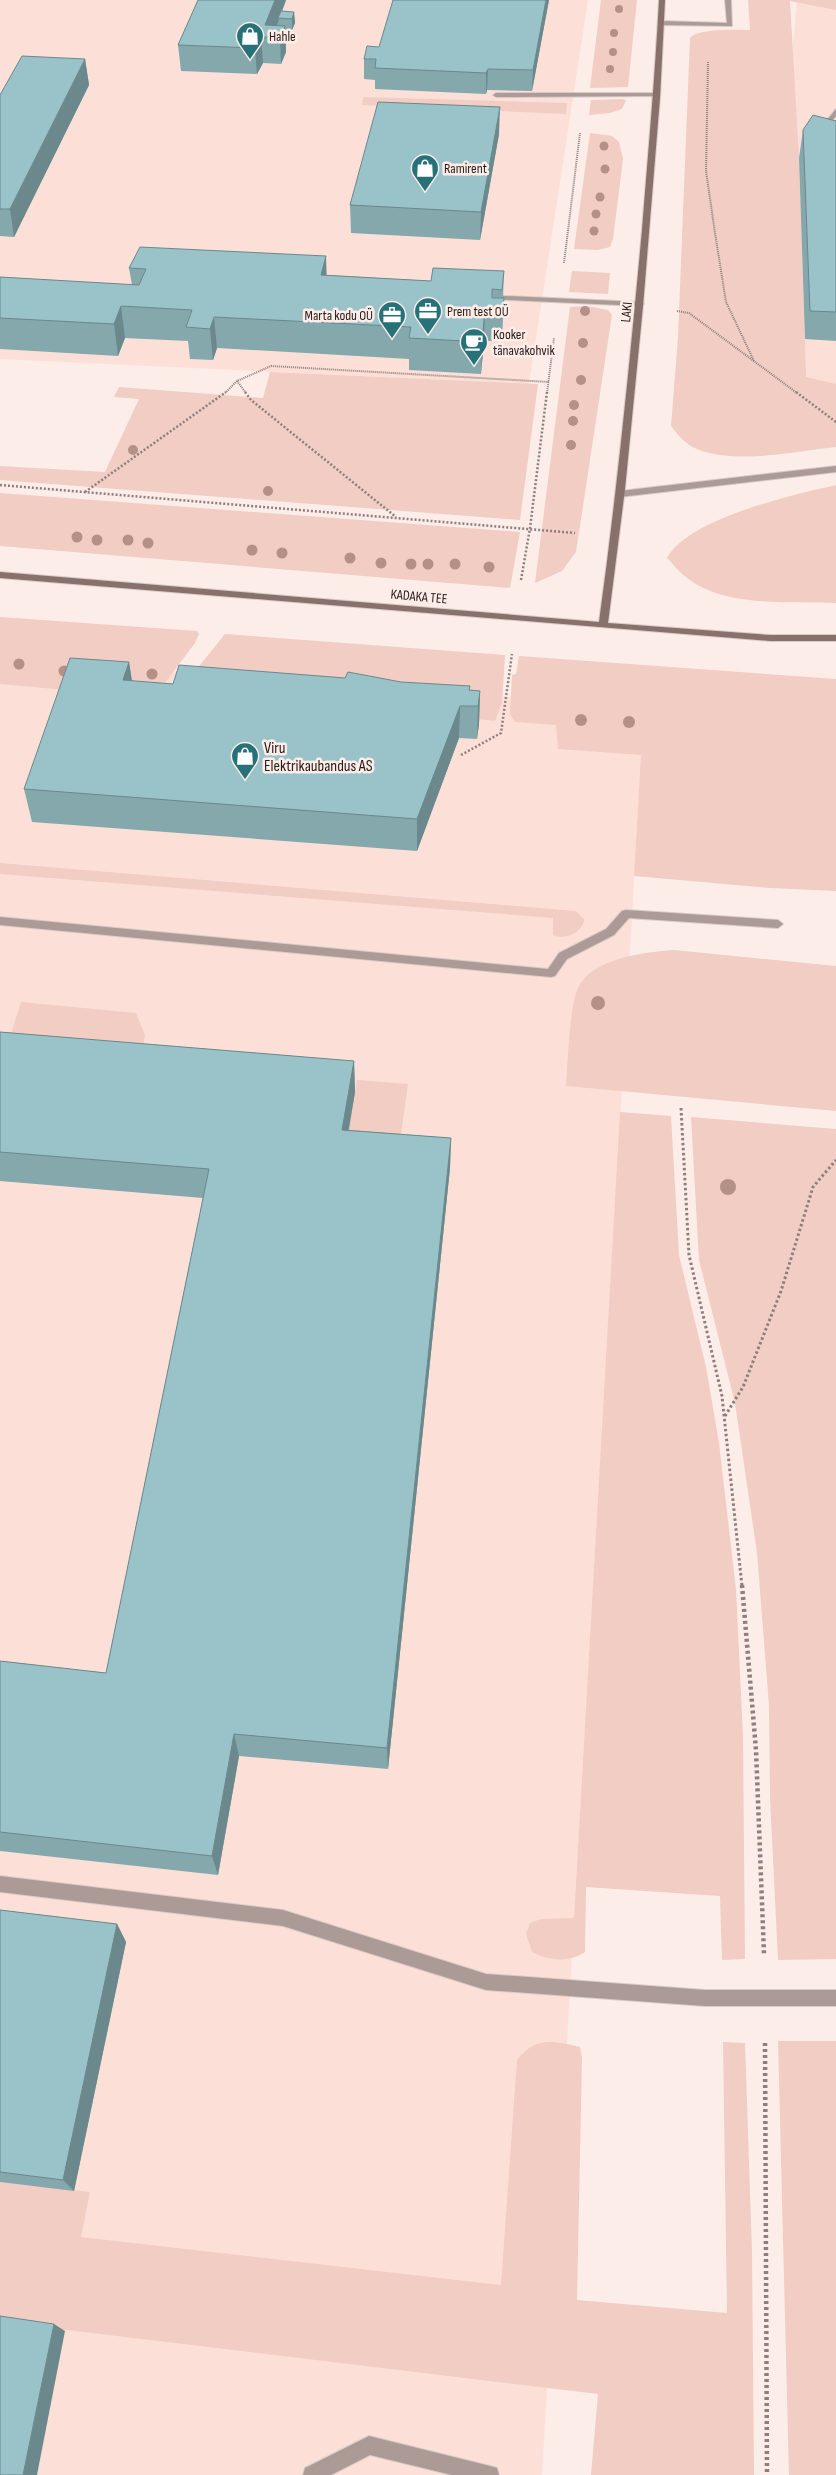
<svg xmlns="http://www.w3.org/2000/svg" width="836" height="2475" font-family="'Sofia Sans Condensed',sans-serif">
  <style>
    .built { fill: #fce0d8 }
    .green { fill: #f1cdc3 }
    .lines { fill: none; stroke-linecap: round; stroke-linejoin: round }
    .lane-casing { stroke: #dacbc7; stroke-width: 2 }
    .secondary-casing { stroke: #dacbc7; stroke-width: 2 }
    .path-far3 { stroke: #8d7f7b; stroke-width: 2; stroke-dasharray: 1 1; stroke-linecap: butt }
    .path-far2 { stroke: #8d7f7b; stroke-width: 2.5; stroke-dasharray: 2 2; stroke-linecap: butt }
    .path-far1 { stroke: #8d7f7b; stroke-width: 3; stroke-dasharray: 2.5 2.5; stroke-linecap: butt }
    .path { stroke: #8d7f7b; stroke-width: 4.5; stroke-dasharray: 3 3; stroke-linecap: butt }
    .lane { fill: #ab9a96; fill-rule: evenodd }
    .secondary { fill: #88716b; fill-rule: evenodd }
    .tree { fill: #b49187 }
    .wall { fill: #84a8ac }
    .shaded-wall { fill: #6b888c }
    .building { fill: #99c3c8; stroke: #6b888c }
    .labels { text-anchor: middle; stroke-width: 5; stroke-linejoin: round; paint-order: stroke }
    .far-poi-label { font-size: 14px; fill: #281b17; stroke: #fcede9; text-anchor: start }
    .far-street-label { font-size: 14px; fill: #281b17; stroke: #fcede9 }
    .poi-label { font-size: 16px; fill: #281b17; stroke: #fcede9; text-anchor: start }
  </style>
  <rect width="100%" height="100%" fill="#fcede9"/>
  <g class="built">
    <polygon points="0,0 588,0 529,384 0,359"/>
    <polygon points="797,0 836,0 836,428 759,428"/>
    <polygon points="0,658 644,707 542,2475 0,2475"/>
  </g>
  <g class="green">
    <polygon points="601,0 637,0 628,87 590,88"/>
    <path d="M 748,0 L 836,0 L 836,10 L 790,1 L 799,158 L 806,377 L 836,384 L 836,447 C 796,451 735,465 697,449 C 686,445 678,435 671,426 L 678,337 L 690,38 C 700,28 735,30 750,30 Z"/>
    <polygon points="363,97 567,103 566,114 362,105"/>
    <polygon points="622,99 626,100 622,109 610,113 589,115 591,100"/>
    <polygon points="590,133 612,136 619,142 623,159 613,239 610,247 598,250 574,249"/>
    <polygon points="572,271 610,273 608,294 569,292"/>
    <polygon points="587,306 608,310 612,315 576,552 562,571 535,583 570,307"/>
    <polygon points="270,372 538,384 520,520 0,480 0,466 105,472 139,399 114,397 119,387 263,398"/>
    <path d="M 836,485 L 836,603 C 791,601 723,608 686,577 C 679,572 673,564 667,558 C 689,518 793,495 836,485 Z"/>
    <polygon points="0,493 520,532 510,588 0,546"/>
    <polygon points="0,617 197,631 199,634 195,643 164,684 76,691 0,684"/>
    <polygon points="225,634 505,655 502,703 495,721 184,685"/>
    <polygon points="519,656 836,679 836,891 771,888 634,876 641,755 558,749 556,725 515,722 510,714 512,675 516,674"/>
    <path d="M 0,863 L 576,911 L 584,919 C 584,932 564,941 553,935 L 553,918 L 0,874 Z"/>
    <path d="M 674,950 L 836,966 L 836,1111 L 566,1086 C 568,1062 569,1008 578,988 C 592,958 645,952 674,950 Z"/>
    <polygon points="21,1002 136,1013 145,1035 137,1074 2,1062"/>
    <polygon points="357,1080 408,1084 397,1164 343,1160"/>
    <path d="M 620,1112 L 671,1116 L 679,1255 L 706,1367 L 719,1443 L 736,1589 L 743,1737 L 745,1959 L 722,1960 L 720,1896 L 586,1887 L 585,1952 C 568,1963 550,1961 532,1952 L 526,1934 L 530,1923 L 541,1919 L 574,1918 Z"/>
    <polygon points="691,1117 836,1129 836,1959 778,1960 770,1798 769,1705 757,1553 735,1403 699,1260"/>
    <polygon points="778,2041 836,2041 836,2475 789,2475"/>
    <path d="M 723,2042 L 745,2043 L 752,2252 L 754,2475 L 591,2475 L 598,2394 L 0,2322 L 0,2182 L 90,2192 L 81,2237 L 501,2285 L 517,2060 C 536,2036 553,2041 580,2047 L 582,2058 L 577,2300 L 727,2313 Z"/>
  </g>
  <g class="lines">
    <g class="lane-casing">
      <g id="lane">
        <polygon points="725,0 731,0 732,26 661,25 658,23 661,21 727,23"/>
        <polygon points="657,93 660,95 659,96 496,97 493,95 496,93"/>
        <polygon points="836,109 836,116 822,133 818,133 818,131"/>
        <polygon points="484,295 640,302 644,304 640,306 487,299 484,299"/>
        <polygon points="836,466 836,472 620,497 616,494 620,491"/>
        <polygon points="626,910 778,920 783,924 778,928 629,918 614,935 567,959 555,976 551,977 0,925 0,917 548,969 559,953 606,929 622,911"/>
        <polygon points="0,1876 283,1910 486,1974 705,1990 836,1990 836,2006 705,2006 486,1990 283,1926 0,1892"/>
        <polygon points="369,2436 490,2466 497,2468 499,2475 452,2475 370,2455 331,2475 303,2475 305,2468"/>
      </g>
    </g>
    <g class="secondary-casing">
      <path id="secondary" d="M 659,0 L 665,0 L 660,98 L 643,306 L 625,489 L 608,623 L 770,635 L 836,635 L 836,641 L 770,641 L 0,578 L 0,572 L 599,622 C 617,492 630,361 642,230 C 648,154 655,77 659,0 Z"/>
    </g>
    <g class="path-far3">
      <polyline points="708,62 706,171 715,233 726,302 754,361"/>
      <polyline points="564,263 580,133"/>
      <polyline points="677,311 689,313 797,393"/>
      <polyline points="237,381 246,393"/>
      <polyline points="225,393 237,381 271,366 549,382"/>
      <polyline points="547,393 554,338"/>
    </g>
    <g class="path-far2">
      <polyline points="245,392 251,400 396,517"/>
      <polyline points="796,392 836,422"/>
      <polyline points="0,485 575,533"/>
      <polyline points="85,492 226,392"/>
      <polyline points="521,580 530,528 547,392"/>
      <polyline points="461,755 501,733 512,654"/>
    </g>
    <g class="path-far1">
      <polyline points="681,1108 689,1255 722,1396 742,1586"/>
      <polyline points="725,1416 743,1387 781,1291 813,1187 836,1160"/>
    </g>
    <g class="path">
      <polyline points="742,1585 756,1750 764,1954"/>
      <polyline points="765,2043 767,2475"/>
    </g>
    <use href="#lane" class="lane"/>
    <use href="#secondary" class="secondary"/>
  </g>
  <g class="tree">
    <circle cx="619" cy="9" r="4"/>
    <circle cx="614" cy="33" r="4"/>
    <circle cx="613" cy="52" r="4"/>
    <circle cx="610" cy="69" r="4"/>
    <circle cx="604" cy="146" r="4.5"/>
    <circle cx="605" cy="169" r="4.5"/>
    <circle cx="600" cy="197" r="4.5"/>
    <circle cx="596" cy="214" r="4.5"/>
    <circle cx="594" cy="231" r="4.5"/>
    <circle cx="585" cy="311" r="5"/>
    <circle cx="583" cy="343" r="5"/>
    <circle cx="581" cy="380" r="5"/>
    <circle cx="574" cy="405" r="5"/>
    <circle cx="573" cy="421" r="5"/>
    <circle cx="571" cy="445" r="5"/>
    <circle cx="133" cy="450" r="5"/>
    <circle cx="268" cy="491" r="5"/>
    <circle cx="77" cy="537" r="5.5"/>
    <circle cx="97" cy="540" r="5.5"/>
    <circle cx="128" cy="540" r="5.5"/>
    <circle cx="148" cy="543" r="5.5"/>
    <circle cx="252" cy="550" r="5.5"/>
    <circle cx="282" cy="553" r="5.5"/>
    <circle cx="350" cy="558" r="5.5"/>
    <circle cx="381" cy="563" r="5.5"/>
    <circle cx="411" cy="564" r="5.5"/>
    <circle cx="428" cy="564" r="5.5"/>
    <circle cx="455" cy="564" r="5.5"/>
    <circle cx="489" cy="567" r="5.5"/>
    <circle cx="19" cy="664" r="5.5"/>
    <circle cx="64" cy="671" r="5.5"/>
    <circle cx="152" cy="674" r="5.5"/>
    <circle cx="581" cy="720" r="6"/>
    <circle cx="629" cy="722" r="6"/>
    <circle cx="598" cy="1003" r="7"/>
    <circle cx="728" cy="1187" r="8"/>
  </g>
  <g class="wall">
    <polygon points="198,0 286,0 282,12 294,12 295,23 292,30 285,30 286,52 281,64 263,63 257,74 181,71 178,45"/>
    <polygon points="393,0 549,0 532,91 487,90 486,94 375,89 375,80 364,79 364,59 379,47"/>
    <polygon points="85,59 89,85 14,237 0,236 0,95"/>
    <polygon points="836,121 836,341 805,339 799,158 803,130"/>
    <polygon points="499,134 480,240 351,233 350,205"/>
    <polygon points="326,256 326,275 431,281 504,271 503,298 504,298 502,341 484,341 481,374 409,370 409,359 217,348 213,360 190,359 188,341 125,338 118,356 0,349 0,277 132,285 129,268"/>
    <polygon points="129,662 132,681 173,684 345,678 401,682 480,691 479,724 477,739 459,738 417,851 32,822 24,789"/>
    <polygon points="0,1032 354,1061 355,1092 349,1130 451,1138 450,1168 388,1769 239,1756 218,1875 0,1851 0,1661 106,1673 203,1198 0,1181"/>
    <polygon points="0,1910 117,1924 126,1942 74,2191 0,2182"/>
  </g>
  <g class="shaded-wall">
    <polygon points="275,0 286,0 279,18 278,18 279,20 272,37 265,25"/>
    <polygon points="546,0 549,0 532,91 533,70"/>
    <polygon points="294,12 295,23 292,30 292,19"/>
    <polygon points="285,26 286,52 281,64 280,37"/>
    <polygon points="261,37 263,63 257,74 255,48"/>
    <polygon points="85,59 89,85 14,237 10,209"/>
    <polygon points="488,69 487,90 486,94 486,73"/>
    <polygon points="500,107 499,134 480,240 481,212"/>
    <polygon points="326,256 327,288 321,275"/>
    <polygon points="121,306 125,338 118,356 114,324"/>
    <polygon points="485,309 484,341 481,374 482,342"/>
    <polygon points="214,317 217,348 213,360 210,329"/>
    <polygon points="129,662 134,695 123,680"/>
    <polygon points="480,691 479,724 477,739 478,706"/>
    <polygon points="460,706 459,738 417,851 417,819"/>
    <polygon points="354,1061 355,1092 343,1160 342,1130"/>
    <polygon points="451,1138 450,1168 388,1769 387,1748"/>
    <polygon points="234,1734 239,1756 218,1875 212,1856"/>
    <polygon points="117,1924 126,1942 74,2191 63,2180"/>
    <polygon points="54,2324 65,2331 37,2475 23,2475"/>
  </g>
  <g class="building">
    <polygon points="198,0 275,0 265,25 285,26 280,37 261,37 255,48 178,45"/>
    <polygon points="393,0 546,0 533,70 488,69 486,73 375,68 376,59 364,59 367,46 379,47"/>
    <polygon points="281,11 294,12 292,19 278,18"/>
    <polygon points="22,56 85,59 10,209 0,209 0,95"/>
    <polygon points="378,102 500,107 481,212 350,205"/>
    <polygon points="813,115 836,121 836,312 810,311 803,130"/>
    <polygon points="140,247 326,256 321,275 431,281 433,268 504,271 502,290 492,289 492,298 504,298 503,309 485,309 482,342 409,338 411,327 214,317 210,329 186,327 192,310 121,306 114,324 0,318 0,277 139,285 146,269 129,268"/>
    <polygon points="70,658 129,662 123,680 173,684 179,665 345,678 348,672 401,682 470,686 469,690 480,691 478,706 460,706 417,819 24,789"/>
    <polygon points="0,1032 354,1061 342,1130 451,1138 387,1748 234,1734 212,1856 0,1832 0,1661 106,1673 209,1169 0,1152"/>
    <polygon points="0,1910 117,1924 63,2180 0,2172"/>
    <polygon points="0,2316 54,2324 23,2475 0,2475"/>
  </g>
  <defs>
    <g id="shop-pin" transform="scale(1.4375)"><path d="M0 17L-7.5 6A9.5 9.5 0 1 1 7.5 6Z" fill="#277179" stroke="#fcede9"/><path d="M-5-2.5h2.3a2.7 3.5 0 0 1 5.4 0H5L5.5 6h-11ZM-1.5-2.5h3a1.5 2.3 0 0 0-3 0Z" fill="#fff"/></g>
    <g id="office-pin" transform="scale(1.4375)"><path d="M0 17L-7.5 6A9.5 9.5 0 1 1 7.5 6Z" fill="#277179" stroke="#fcede9"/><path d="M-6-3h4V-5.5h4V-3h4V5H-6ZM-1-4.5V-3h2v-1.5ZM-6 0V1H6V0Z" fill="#fff"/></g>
    <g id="cafe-pin" transform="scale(1.4375)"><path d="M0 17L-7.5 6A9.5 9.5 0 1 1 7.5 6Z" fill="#277179" stroke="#fcede9"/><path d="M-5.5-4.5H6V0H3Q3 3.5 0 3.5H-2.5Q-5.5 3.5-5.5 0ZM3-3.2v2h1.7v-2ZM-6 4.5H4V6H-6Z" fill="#fff"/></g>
  </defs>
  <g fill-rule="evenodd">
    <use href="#shop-pin" x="250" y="36"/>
    <use href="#shop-pin" x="425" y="168"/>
    <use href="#office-pin" x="428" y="311"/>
    <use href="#office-pin" x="392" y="315"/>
    <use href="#cafe-pin" x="474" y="342"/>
    <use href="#shop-pin" x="245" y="756"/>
  </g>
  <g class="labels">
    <g class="far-poi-label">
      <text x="269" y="41">Hahle</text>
      <text x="444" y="173">Ramirent</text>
      <text x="447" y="316">Prem test OÜ</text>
      <text x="373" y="320" text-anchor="end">Marta kodu OÜ</text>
      <text x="493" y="339">Kooker<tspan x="493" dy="16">tänavakohvik</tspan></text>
    </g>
    <g class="far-street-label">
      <text transform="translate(626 312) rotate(-84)" y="5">LAKI</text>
      <text transform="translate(419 596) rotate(5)" y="5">KADAKA TEE</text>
    </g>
    <g class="poi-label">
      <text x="264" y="753">Viru<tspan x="264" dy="18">Elektrikaubandus AS</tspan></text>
    </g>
  </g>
</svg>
